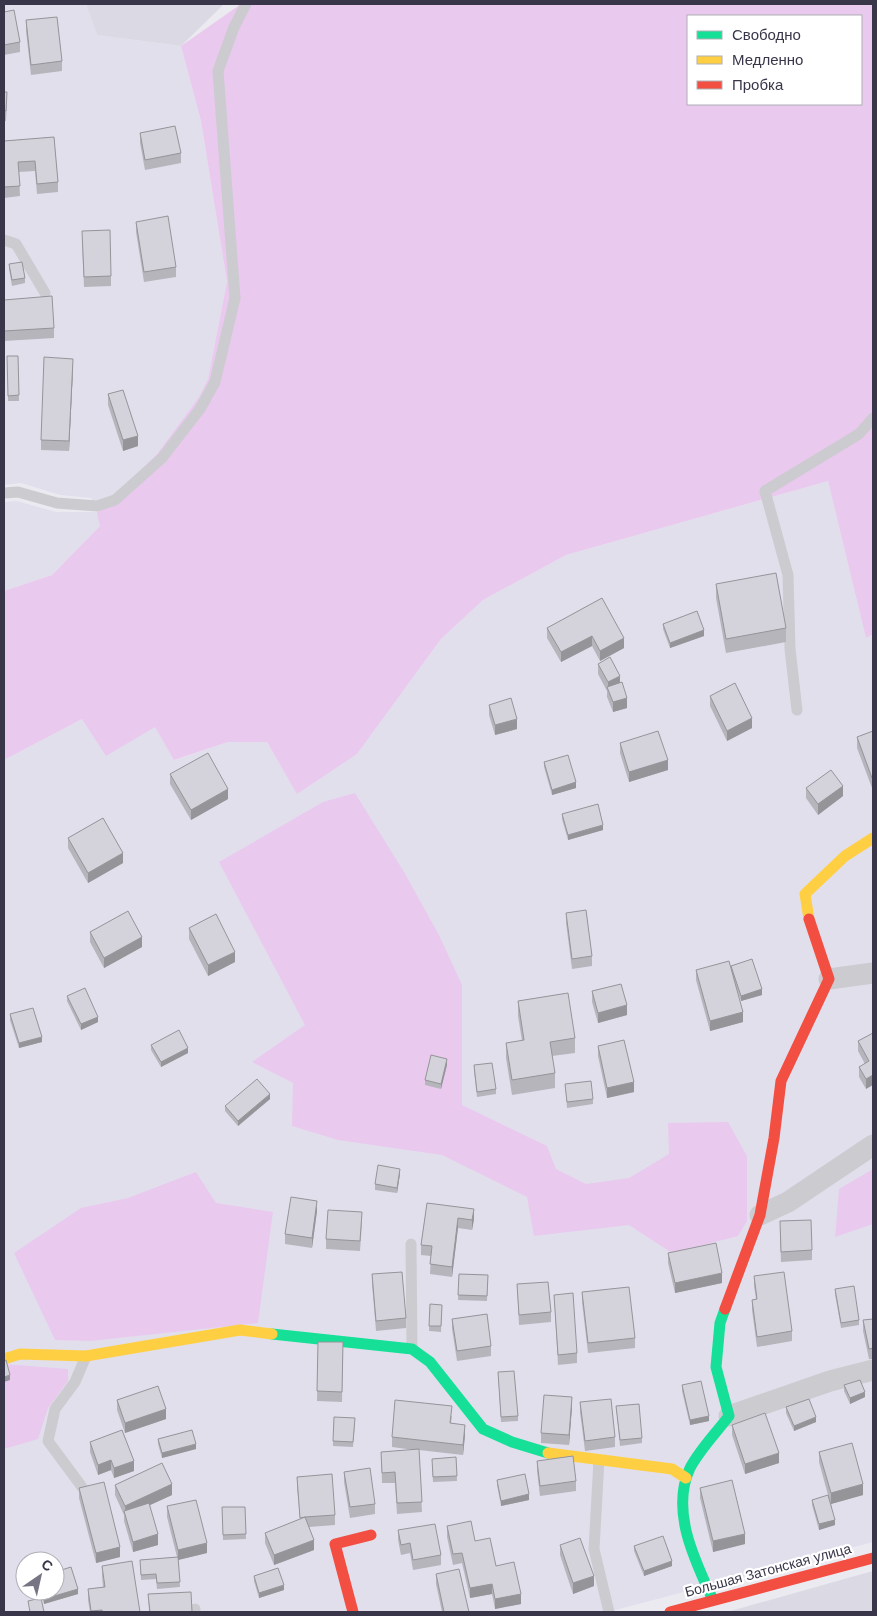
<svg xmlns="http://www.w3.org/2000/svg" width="877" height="1616" font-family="Arial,sans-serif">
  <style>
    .residential { fill: #e2dfed; fill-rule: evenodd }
    .industrial { fill: #dbdae4 }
    .green { fill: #e9c9ee; fill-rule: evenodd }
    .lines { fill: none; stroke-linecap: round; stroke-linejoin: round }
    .lane { stroke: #cccbd0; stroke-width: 11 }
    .street { stroke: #cccbd0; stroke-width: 21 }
    .fast { stroke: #16e098; stroke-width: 11 }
    .slow { stroke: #ffcf43; stroke-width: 11 }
    .jam { stroke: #f24e42; stroke-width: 11 }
    .wall { fill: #b6b5bc }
    .shaded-wall { fill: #949499 }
    .building { fill: #d4d3db; stroke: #949499 }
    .labels { text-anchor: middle; stroke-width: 4.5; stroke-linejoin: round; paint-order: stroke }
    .street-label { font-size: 14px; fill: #383648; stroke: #fff }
  </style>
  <rect width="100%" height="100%" fill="#ebeaf1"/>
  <g class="residential">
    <polygon points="4,4 86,4 97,35 181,46 201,121 227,282 208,379 199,397 157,454 114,496 100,526 52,575 4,591 4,502 17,501 56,512 97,512 91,498 60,495 21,483 4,485"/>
    <path d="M 828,481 L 866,637 L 873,634 L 873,1542 L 608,1612 L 4,1612 L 4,760 L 82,719 L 156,727 L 175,760 L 228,742 L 267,742 L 297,793 L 357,754 L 441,639 L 483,600 L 566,555 ZM 25,1561 L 55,1561 L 55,1591 L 25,1591 Z"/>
  </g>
  <g class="industrial">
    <polygon points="86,4 224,4 181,46 97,35"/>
    <polygon points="873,1571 873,1612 727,1612 855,1576"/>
  </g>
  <g class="green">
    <path d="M 241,4 L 873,4 L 873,634 L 866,638 L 828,481 L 566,555 L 483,600 L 441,639 L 357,754 L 297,794 L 267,742 L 228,742 L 174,760 L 155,727 L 106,756 L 82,719 L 4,760 L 4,591 L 52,575 L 100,526 L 97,513 L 157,454 L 199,397 L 208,379 L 227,282 L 201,121 L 181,46 ZM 688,16 L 861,16 L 861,104 L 688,104 Z"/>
    <polygon points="355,793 404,872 439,935 462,985 462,1105 547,1146 556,1169 586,1184 629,1178 669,1154 668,1123 728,1122 747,1156 747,1221 738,1236 672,1253 629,1225 534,1236 527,1197 442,1155 338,1140 292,1126 293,1083 252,1062 305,1025 219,862 323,802"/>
    <polygon points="873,1169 873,1224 835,1237 839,1189"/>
    <polygon points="196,1172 216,1203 273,1212 258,1323 90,1341 55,1340 14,1253 81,1208 128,1198"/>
    <polygon points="4,1364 68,1369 68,1381 48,1408 38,1439 4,1449"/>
  </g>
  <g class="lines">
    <g class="lane">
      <polyline points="4,240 16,244 45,293"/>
      <polyline points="4,493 18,492 57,503 97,506 115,500 162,458 200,409 215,382 235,298 218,71 234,27 246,4"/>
      <polyline points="797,710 790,649 788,575 765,491 859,434 873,418"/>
      <polyline points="411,1244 412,1349"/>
      <polyline points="599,1460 594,1549 609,1612"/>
      <polyline points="82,1487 48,1441 55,1409 75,1382 86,1356"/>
      <polyline points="195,1609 195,1612"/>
    </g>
    <g class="street">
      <polyline points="829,979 873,973"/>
      <polyline points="760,1215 788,1202 873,1145"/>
      <polyline points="729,1416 830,1381 873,1370"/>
    </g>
    <g class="fast">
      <polyline points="272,1334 412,1349 430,1362 483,1429 512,1442 548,1453"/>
      <path d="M 713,1600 C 695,1561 670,1511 690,1468 C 700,1449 716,1433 729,1416 L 716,1367 L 720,1323 L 725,1309"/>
    </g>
    <g class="slow">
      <polyline points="809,919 805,894 845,856 873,838"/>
      <polyline points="4,1359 20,1354 86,1356 240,1330 272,1334"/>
      <polyline points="548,1453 672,1469 686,1478"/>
    </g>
    <g class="jam">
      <polyline points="725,1309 760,1215 774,1138 781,1081 829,979 809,919"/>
      <polyline points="353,1612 335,1544 371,1535"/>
      <polyline points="670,1612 873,1558"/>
    </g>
  </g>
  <g class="wall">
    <polygon points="4,12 20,42 20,52 4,55"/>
    <polygon points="26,20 62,61 62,71 31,75 26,31"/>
    <polygon points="4,92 7,102 6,121 4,121"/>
    <polygon points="140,133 181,153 181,163 145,170 140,143"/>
    <polygon points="54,137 58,182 58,192 37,194 35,171 19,172 20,196 4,198 4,141"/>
    <polygon points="136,222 176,267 176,277 144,282 136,232"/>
    <polygon points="82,241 111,276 111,286 84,287"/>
    <polygon points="9,264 25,278 25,283 12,286 9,269"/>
    <polygon points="4,300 54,328 54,338 4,341"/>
    <polygon points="7,356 18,356 19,401 8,401"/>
    <polygon points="73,369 69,451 41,450 41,440"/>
    <polygon points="108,394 138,446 123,451 108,405"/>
    <polygon points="4,414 5,435 5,440 4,440"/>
    <polygon points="716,584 786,628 786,642 726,653 716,598"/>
    <polygon points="602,598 624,648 600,661 592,646 561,662 547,638 547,628"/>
    <polygon points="663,624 704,636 670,648 663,629"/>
    <polygon points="598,664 620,683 627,708 613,712 607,697 607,691 598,674"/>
    <polygon points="710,696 752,728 727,741 710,706"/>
    <polygon points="489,705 517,729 495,735 489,715"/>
    <polygon points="873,731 873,787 872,788 857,748 857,737"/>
    <polygon points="620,743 668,770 629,782 620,753"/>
    <polygon points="544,762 576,788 552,795 544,767"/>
    <polygon points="170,774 228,799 191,820 170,784"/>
    <polygon points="806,788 843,796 818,815 806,798"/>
    <polygon points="562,814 603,830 568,840 562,819"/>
    <polygon points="68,838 123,863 88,883 68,848"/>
    <polygon points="566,913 592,956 592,966 572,969 566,923"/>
    <polygon points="189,928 235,962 208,976 189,939"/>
    <polygon points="90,932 142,947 104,968 90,942"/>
    <polygon points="731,966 762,995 741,1001 735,983 743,1022 710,1031 696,980 696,970 731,970"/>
    <polygon points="592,991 627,1015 598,1023 592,1002"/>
    <polygon points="67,996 98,1022 81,1030 67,1001"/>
    <polygon points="518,1001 575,1038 575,1053 552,1056 555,1073 555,1088 512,1095 506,1058 506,1043 522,1041 518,1016"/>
    <polygon points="10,1014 42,1042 19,1048 10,1020"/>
    <polygon points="873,1033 866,1089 859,1077 859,1067 865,1064 858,1051 858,1041"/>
    <polygon points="151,1045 188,1053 161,1067 151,1050"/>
    <polygon points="598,1046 634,1092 607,1098 598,1056"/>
    <polygon points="447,1065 441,1089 425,1085 425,1080"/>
    <polygon points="474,1065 496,1089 496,1094 477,1097 474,1071"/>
    <polygon points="565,1084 593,1099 593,1104 567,1108"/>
    <polygon points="270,1099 238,1126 225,1111 225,1106"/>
    <polygon points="400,1174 397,1193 375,1190 375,1184"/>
    <polygon points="427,1203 474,1219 472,1230 458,1228 452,1277 430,1274 431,1256 421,1255 421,1245"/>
    <polygon points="317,1211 312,1248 285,1244 285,1234"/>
    <polygon points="362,1222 360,1251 326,1249 326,1239"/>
    <polygon points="780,1232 812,1250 812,1260 781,1262"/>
    <polygon points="668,1253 722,1283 675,1293 668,1263"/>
    <polygon points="372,1274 406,1318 406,1328 376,1331 372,1284"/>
    <polygon points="459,1274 488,1275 487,1301 458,1300"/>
    <polygon points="754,1276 792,1331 792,1341 757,1347 752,1310 752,1300 756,1299 754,1286"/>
    <polygon points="517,1284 551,1312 551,1322 519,1325"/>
    <polygon points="835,1289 859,1320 859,1325 841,1328 835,1294"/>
    <polygon points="582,1292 635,1338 635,1348 588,1353 582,1302"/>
    <polygon points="554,1295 577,1353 577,1363 558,1365"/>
    <polygon points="430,1304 442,1305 441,1332 429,1331"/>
    <polygon points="452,1319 491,1346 491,1356 457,1361 452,1329"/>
    <polygon points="873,1319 873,1359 869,1359 863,1331 863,1320"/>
    <polygon points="318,1342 343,1342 342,1402 317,1401"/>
    <polygon points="498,1372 518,1416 518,1421 501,1422"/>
    <polygon points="682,1385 709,1421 690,1425 682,1391"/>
    <polygon points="844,1385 865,1397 850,1404 844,1391"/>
    <polygon points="117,1400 166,1419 125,1433 117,1410"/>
    <polygon points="580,1402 615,1437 615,1447 585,1451 580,1412"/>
    <polygon points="616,1406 642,1438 642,1443 620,1446"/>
    <polygon points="572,1407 569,1445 541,1443 541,1433"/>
    <polygon points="786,1407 816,1422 794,1431 786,1413"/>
    <polygon points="452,1416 451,1423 465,1435 463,1455 419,1450 422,1512 397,1514 395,1483 382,1483 381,1452 414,1450 392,1447 392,1437"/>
    <polygon points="355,1423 353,1447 333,1446 333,1441"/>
    <polygon points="732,1425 779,1463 745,1474 732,1435"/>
    <polygon points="158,1439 196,1449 162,1458 158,1444"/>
    <polygon points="90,1442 134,1471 114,1478 111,1470 98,1475 90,1452"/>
    <polygon points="819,1452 863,1495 831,1504 835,1525 819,1530 812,1505 812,1500 828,1495 819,1462"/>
    <polygon points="456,1457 457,1481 433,1482 432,1464"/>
    <polygon points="537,1461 576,1481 576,1491 540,1496 537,1471"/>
    <polygon points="344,1472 375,1504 375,1514 350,1518 344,1482"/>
    <polygon points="297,1477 335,1515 335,1525 309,1527 314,1550 274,1565 265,1543 265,1533 300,1519 297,1487"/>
    <polygon points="497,1480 529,1500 501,1506 497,1485"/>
    <polygon points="115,1485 172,1495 150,1505 158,1545 133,1552 124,1521 124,1515 115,1495"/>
    <polygon points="79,1488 120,1557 96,1563 79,1498"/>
    <polygon points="700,1488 745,1544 713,1552 700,1498"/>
    <polygon points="167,1506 207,1553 178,1560 180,1587 157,1589 156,1579 141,1580 140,1560 177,1557 167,1517"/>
    <polygon points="222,1507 245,1507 246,1539 223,1540"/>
    <polygon points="447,1526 475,1541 496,1566 521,1604 495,1609 492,1594 470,1598 462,1563 453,1565 447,1537"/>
    <polygon points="398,1530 441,1555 441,1565 413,1570 410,1553 401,1555 398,1540"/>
    <polygon points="560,1545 594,1586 573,1594 560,1555"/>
    <polygon points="634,1546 672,1566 644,1576 634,1551"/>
    <polygon points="102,1566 140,1612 90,1612 88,1600 88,1589 103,1587 102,1576"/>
    <polygon points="436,1574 469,1612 442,1612 436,1584"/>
    <polygon points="254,1576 284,1590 259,1598 254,1581"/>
    <polygon points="40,1591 55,1591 78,1594 44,1604"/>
    <polygon points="148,1594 192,1612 149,1612"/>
  </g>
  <g class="shaded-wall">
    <polygon points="73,359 73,369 69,451 69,441"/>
    <polygon points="138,436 138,446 123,451 123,440"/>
    <polygon points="704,630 704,636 670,648 670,643"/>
    <polygon points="592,636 592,646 561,662 561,652"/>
    <polygon points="624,638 624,648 600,661 600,651"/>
    <polygon points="620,676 620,687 608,689 608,682"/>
    <polygon points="627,698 627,708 613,712 613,702"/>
    <polygon points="752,718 752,728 727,741 727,731"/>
    <polygon points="517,719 517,729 495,735 495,725"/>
    <polygon points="668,760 668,770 629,782 629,772"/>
    <polygon points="873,777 873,787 872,788 872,778"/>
    <polygon points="576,782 576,788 552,795 552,790"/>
    <polygon points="843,786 843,796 818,815 818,804"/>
    <polygon points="228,789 228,799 191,820 191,810"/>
    <polygon points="603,825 603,830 568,840 568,835"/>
    <polygon points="123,853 123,863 88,883 88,873"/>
    <polygon points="142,937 142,947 104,968 104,958"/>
    <polygon points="235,952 235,962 208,976 208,965"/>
    <polygon points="762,989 762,995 741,1001 741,996"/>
    <polygon points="627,1005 627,1015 598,1023 598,1013"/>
    <polygon points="743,1012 743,1022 710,1031 710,1021"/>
    <polygon points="98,1017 98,1022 81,1030 81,1024"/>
    <polygon points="42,1037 42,1042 19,1048 19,1043"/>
    <polygon points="188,1048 188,1053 161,1067 161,1062"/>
    <polygon points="447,1059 447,1065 441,1089 441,1084"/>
    <polygon points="873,1075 873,1085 866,1089 866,1079"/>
    <polygon points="634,1082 634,1092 607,1098 607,1088"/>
    <polygon points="270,1094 270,1099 238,1126 238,1121"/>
    <polygon points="400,1169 400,1174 397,1193 397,1188"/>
    <polygon points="317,1201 317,1211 312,1248 312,1238"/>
    <polygon points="474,1209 474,1219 472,1230 472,1220"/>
    <polygon points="458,1218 458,1228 452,1277 452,1267"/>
    <polygon points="722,1273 722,1283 675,1293 675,1283"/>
    <polygon points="10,1375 10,1380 4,1382 4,1377"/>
    <polygon points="865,1392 865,1397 850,1404 850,1398"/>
    <polygon points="572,1397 572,1407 569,1445 569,1435"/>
    <polygon points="166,1409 166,1419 125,1433 125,1423"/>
    <polygon points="709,1416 709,1421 690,1425 690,1420"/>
    <polygon points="816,1417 816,1422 794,1431 794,1426"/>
    <polygon points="465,1425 465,1435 463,1455 463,1445"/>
    <polygon points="196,1444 196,1449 162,1458 162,1453"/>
    <polygon points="779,1453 779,1463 745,1474 745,1464"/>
    <polygon points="111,1460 111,1470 98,1475 98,1465"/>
    <polygon points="134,1461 134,1471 114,1478 114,1468"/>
    <polygon points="172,1484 172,1495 126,1516 125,1506"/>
    <polygon points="863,1484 863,1495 831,1504 831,1493"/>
    <polygon points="529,1494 529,1500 501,1506 501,1501"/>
    <polygon points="835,1520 835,1525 819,1530 819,1524"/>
    <polygon points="158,1534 158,1545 133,1552 133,1542"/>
    <polygon points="745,1534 745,1544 713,1552 713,1541"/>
    <polygon points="314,1540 314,1550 274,1565 274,1555"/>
    <polygon points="207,1543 207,1553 178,1560 178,1550"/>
    <polygon points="120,1547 120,1557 96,1563 96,1553"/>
    <polygon points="672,1561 672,1566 644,1576 644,1571"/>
    <polygon points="594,1576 594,1586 573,1594 573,1583"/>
    <polygon points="492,1584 492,1594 470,1598 470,1588"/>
    <polygon points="284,1585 284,1590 259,1598 259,1593"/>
    <polygon points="78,1589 78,1594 44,1604 44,1599"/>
    <polygon points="521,1594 521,1604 495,1609 495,1599"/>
  </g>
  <g class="building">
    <polygon points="14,10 20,42 4,45 4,12"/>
    <polygon points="57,17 62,61 31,65 26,20"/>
    <polygon points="4,92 7,92 6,111 4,110"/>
    <polygon points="175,126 181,153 145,160 140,133"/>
    <polygon points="54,137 58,182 37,184 35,161 18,162 20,186 4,187 4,141"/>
    <polygon points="168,216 176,267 144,272 136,222"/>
    <polygon points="110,230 111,276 84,277 82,231"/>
    <polygon points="22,262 25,278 12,280 9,264"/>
    <polygon points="52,296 54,328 4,331 4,300"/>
    <polygon points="7,356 18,356 19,395 8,396"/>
    <polygon points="44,357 73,359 69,441 41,440"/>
    <polygon points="123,390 138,436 123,440 108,394"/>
    <polygon points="776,573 786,628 726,639 716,584"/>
    <polygon points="602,598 624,638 600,651 592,636 561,652 547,628"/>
    <polygon points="697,611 704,630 670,643 663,624"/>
    <polygon points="610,657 620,676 608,682 598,664"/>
    <polygon points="622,682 627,698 613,702 607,687"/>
    <polygon points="735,683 752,718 727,731 710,696"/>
    <polygon points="511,698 517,719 495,725 489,705"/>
    <polygon points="658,731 668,760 629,772 620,743"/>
    <polygon points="873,731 873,777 872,778 857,737"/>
    <polygon points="208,753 228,789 191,810 170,774"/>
    <polygon points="568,755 576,782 552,790 544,762"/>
    <polygon points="831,770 843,786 818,804 806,788"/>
    <polygon points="598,804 603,825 568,835 562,814"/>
    <polygon points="103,818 123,853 88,873 68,838"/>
    <polygon points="586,910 592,956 572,959 566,913"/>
    <polygon points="128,911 142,937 104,958 90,932"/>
    <polygon points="216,914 235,952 208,965 189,928"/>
    <polygon points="752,959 762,989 741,996 731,966"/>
    <polygon points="729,961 743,1012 710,1021 696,970"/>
    <polygon points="621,984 627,1005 598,1013 592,991"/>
    <polygon points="85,988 98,1017 81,1024 67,996"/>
    <polygon points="568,993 575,1038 550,1042 555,1073 512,1080 506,1043 524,1040 518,1001"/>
    <polygon points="33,1008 42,1037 19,1043 10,1014"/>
    <polygon points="179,1030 188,1048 161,1062 151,1045"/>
    <polygon points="873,1033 873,1075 866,1079 859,1067 869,1061 858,1041"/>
    <polygon points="624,1040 634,1082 607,1088 598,1046"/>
    <polygon points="431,1055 447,1059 441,1084 425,1080"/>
    <polygon points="492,1063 496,1089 477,1092 474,1065"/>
    <polygon points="257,1079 270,1094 238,1121 225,1106"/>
    <polygon points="591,1081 593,1099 567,1102 565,1084"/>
    <polygon points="378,1165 400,1169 397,1188 375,1184"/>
    <polygon points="291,1197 317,1201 312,1238 285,1234"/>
    <polygon points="427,1203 474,1209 472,1220 458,1218 452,1267 430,1264 432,1246 421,1245"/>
    <polygon points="328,1210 362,1212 360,1241 326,1239"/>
    <polygon points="811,1220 812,1250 781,1252 780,1221"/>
    <polygon points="716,1243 722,1273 675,1283 668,1253"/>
    <polygon points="402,1272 406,1318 376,1321 372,1274"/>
    <polygon points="784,1272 792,1331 757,1337 752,1300 757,1299 754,1276"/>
    <polygon points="459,1274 488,1275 487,1296 458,1295"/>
    <polygon points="548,1282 551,1312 519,1315 517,1284"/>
    <polygon points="854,1286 859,1320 841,1323 835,1289"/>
    <polygon points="629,1287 635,1338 588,1343 582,1292"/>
    <polygon points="573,1293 577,1353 558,1355 554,1295"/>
    <polygon points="430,1304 442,1305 441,1326 429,1326"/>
    <polygon points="487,1314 491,1346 457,1351 452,1319"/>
    <polygon points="873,1319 873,1348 869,1349 863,1320"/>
    <polygon points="318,1342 343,1342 342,1392 317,1391"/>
    <polygon points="6,1360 10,1375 4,1377 4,1361"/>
    <polygon points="514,1371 518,1416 501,1417 498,1372"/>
    <polygon points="860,1380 865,1392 850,1398 844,1385"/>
    <polygon points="701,1381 709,1416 690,1420 682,1385"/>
    <polygon points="158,1386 166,1409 125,1423 117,1400"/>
    <polygon points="544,1395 572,1397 569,1435 541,1433"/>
    <polygon points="611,1399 615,1437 585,1441 580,1402"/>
    <polygon points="809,1399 816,1417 794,1426 786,1407"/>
    <polygon points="395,1400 452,1406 450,1423 465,1425 463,1445 392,1437"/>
    <polygon points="639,1404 642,1438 620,1440 616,1406"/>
    <polygon points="765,1413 779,1453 745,1464 732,1425"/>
    <polygon points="334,1417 355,1418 353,1442 333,1441"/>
    <polygon points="122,1430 134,1461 114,1468 111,1460 98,1465 90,1442"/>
    <polygon points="192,1430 196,1444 162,1453 158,1439"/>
    <polygon points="852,1443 863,1484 831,1493 819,1452"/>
    <polygon points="419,1449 422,1502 397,1503 395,1472 382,1473 381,1452"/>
    <polygon points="573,1456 576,1481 540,1486 537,1461"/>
    <polygon points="456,1457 457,1476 433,1477 432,1459"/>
    <polygon points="162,1463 172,1484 125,1506 115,1485"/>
    <polygon points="370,1468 375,1504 350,1507 344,1472"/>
    <polygon points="332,1474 335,1515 305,1517 314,1540 274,1555 265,1533 305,1517 300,1518 297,1477"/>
    <polygon points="525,1474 529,1494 501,1501 497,1480"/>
    <polygon points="732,1480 745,1534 713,1541 700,1488"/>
    <polygon points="104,1482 120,1547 96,1553 79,1488"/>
    <polygon points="828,1495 835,1520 819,1524 812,1500"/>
    <polygon points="196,1500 207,1543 178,1550 167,1506"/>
    <polygon points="149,1503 158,1534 133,1542 124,1511"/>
    <polygon points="222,1507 245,1507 246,1534 223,1535"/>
    <polygon points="471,1521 475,1541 490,1538 496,1566 514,1562 521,1594 495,1599 492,1584 470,1588 462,1553 453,1554 447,1526"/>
    <polygon points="435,1524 441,1555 413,1560 410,1543 401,1545 398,1530"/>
    <polygon points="663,1536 672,1561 644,1571 634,1546"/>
    <polygon points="580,1538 594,1576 573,1583 560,1545"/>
    <polygon points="178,1557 180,1582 157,1583 156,1574 141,1575 140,1560"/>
    <polygon points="132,1561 140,1612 103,1612 102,1610 91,1611 88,1589 105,1587 102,1566"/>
    <polygon points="71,1567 78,1589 44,1599 42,1591 55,1591 55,1572"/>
    <polygon points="278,1568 284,1585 259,1593 254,1576"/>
    <polygon points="459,1569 469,1612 444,1612 436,1574"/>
    <polygon points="191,1592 192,1612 150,1612 148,1594"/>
    <polygon points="41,1598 44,1612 30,1612 28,1601"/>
  </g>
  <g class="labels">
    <g class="street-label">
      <text transform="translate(768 1570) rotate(-15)" y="5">Большая Затонская улица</text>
    </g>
  </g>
  <rect width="877" height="1616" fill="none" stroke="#383648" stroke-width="10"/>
  <rect x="687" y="15" width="175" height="90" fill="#ffffff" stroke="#afafb6"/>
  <rect x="697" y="31" width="25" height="8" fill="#16e098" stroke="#afafb6"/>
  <text x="732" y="40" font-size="15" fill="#383648">Свободно</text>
  <rect x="697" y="56" width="25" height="8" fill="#ffcf43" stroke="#afafb6"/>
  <text x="732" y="65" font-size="15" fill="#383648">Медленно</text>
  <rect x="697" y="81" width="25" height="8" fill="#f24e42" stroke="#afafb6"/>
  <text x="732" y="90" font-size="15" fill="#383648">Пробка</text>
  <g transform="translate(40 1576) rotate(34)"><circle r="24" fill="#ffffff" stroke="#afafb6"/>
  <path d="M0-4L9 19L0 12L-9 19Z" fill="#777583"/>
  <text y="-8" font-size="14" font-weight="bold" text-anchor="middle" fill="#383648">С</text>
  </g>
</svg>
